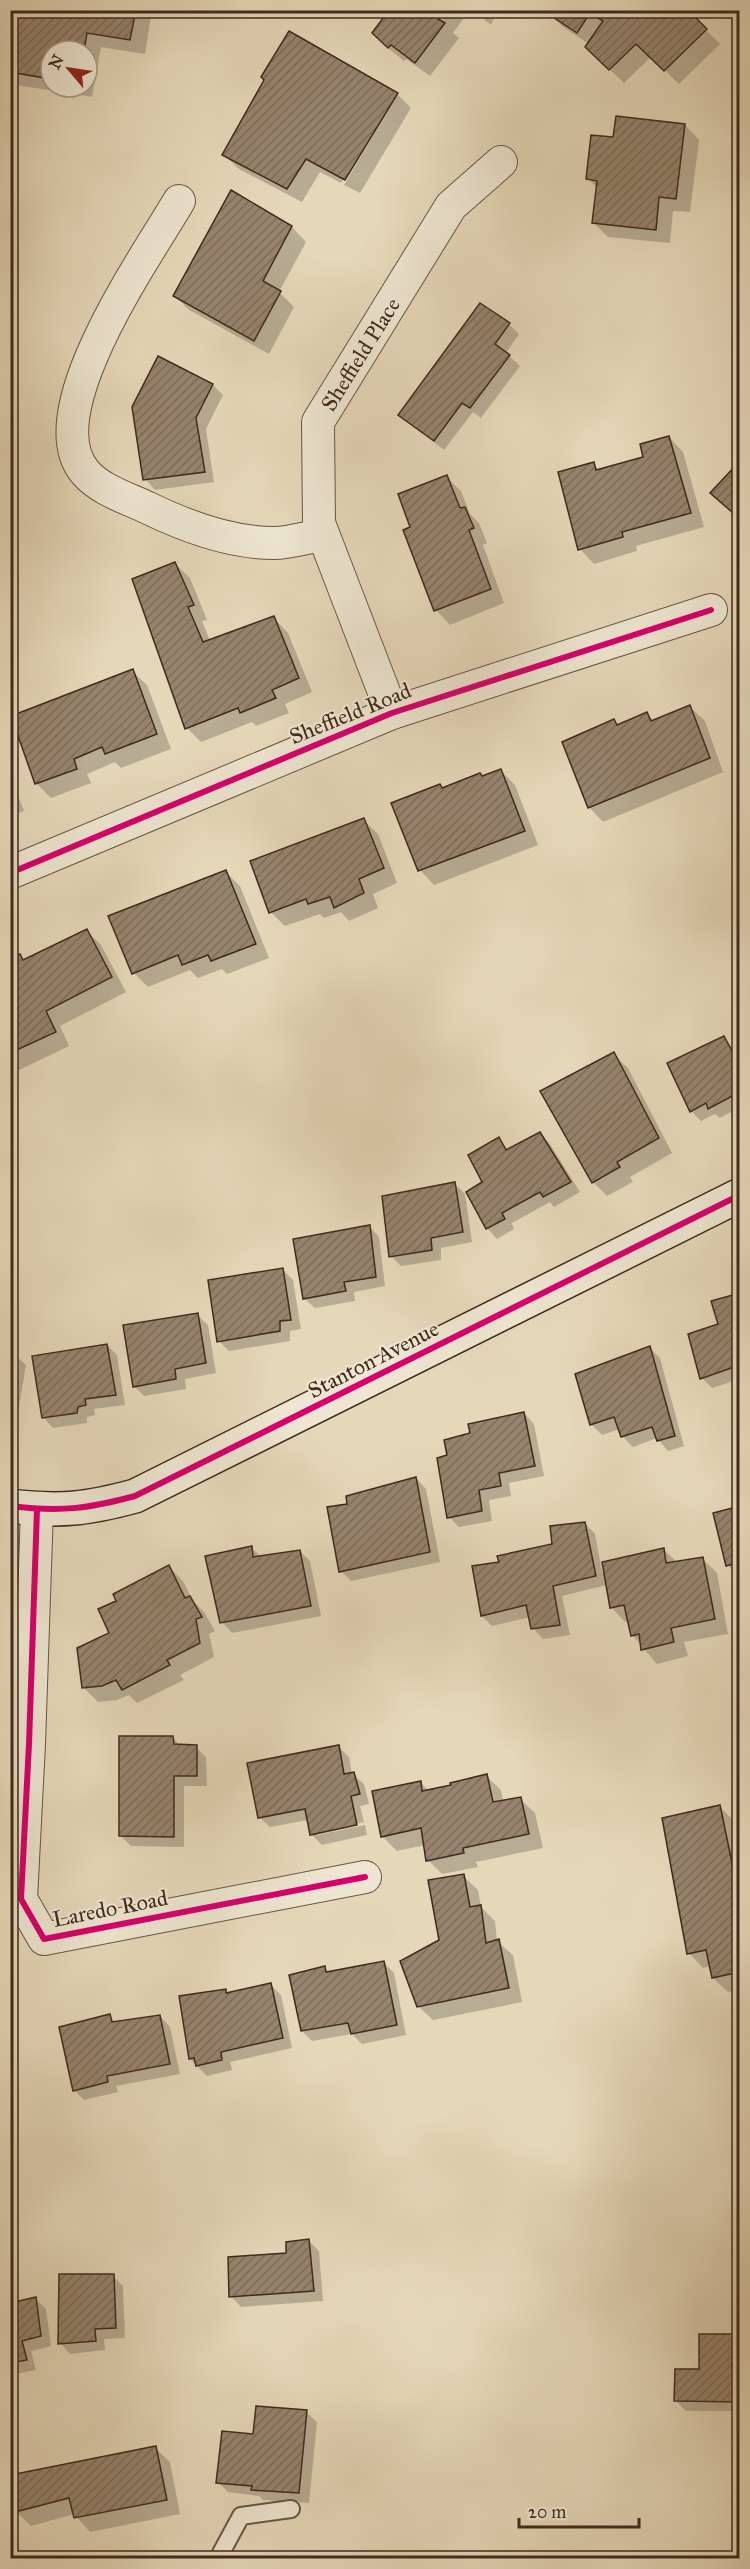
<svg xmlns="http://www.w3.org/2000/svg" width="750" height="2569" font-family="'IM FELL Great Primer',serif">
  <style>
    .shadow { fill: #0003; fill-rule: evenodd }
    .building { fill: url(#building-hatch); stroke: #40291d; stroke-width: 1.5 }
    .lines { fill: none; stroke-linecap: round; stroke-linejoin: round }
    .lane-casing { stroke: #695544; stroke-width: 20 }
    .street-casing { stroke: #695544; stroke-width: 34 }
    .secondary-casing { stroke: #40291d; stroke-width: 36 }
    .lane { stroke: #eee6d2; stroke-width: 16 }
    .street { stroke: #eee6d2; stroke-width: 32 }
    .secondary { stroke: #eee6d2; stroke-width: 33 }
    .cycleway-casing { stroke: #eee6d2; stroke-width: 10 }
    .cycleway { stroke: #d6006c; stroke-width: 6 }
    .labels { text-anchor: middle; stroke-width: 4.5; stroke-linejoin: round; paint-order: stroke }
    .street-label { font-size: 22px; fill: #40291d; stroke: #eee6d2 }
  </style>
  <defs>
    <pattern id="building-hatch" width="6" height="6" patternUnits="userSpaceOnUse" patternTransform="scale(1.5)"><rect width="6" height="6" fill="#96846e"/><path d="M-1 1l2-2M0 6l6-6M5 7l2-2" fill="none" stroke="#7c6c5a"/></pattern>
  </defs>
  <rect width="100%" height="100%" fill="#e5d8b9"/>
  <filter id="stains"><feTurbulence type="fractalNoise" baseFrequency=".00333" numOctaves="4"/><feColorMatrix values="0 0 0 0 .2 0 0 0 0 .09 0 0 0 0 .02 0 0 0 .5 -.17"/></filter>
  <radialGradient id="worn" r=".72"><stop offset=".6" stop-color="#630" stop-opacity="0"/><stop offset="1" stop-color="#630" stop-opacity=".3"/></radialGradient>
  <g class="shadow">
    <path d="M 10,10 L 152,10 L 145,54 L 101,47 L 92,97 L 10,84 ZM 51,51 L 87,51 L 87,87 L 51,87 Z"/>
    <polygon points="391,10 470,10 453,33 459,38 430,76 406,59 404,61 388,48"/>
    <polygon points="472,10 498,10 491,25"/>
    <polygon points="550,10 698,10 699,12 694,18 720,44 679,84 651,57 624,83 601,61 589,44 563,27 549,13"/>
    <polygon points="397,94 411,108 360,193 344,185 397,96 394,96 341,183 320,172 302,202 239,169 224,155"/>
    <polygon points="685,125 699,140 690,212 673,211 670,243 608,237 593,222 598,188 588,179 615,139"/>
    <polygon points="232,192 292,227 306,242 279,292 294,307 269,354 189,310 175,296"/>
    <polygon points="10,290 18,298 10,304"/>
    <polygon points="509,324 519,334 506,353 520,366 481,418 473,412 444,450 400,415"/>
    <polygon points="158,358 213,385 223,395 206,429 214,482 155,490 145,479"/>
    <polygon points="669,437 683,452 704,527 636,546 637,551 594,564 580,549 593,464 600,471 645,458"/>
    <polygon points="446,477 461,491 470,514 479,523 487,543 483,545 504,603 450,625 436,610 412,528"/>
    <polygon points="175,564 190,578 207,620 202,621 210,641 274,618 288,633 312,692 285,704 289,713 256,726 252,722 201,742 187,728"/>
    <polygon points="132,671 147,685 171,749 121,768 115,762 87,774 91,783 51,798 37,784 13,717"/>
    <polygon points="690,707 705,721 723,772 603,822 589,807 614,721 619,726 647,714 654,721"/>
    <polygon points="501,771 515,785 538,845 434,885 420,870 393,804 440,786 443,789"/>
    <polygon points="10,775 24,811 10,816"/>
    <polygon points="363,820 378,834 397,883 373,894 378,908 349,921 341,912 324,918 320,914 285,926 271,912"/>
    <polygon points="226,872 240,886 269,958 227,974 222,969 198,978 190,970 148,987 134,973"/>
    <polygon points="86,930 101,945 126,992 60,1026 69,1046 17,1071 10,1065 10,960 19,955 25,961"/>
    <polygon points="724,1038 740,1059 740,1107 720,1118 715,1114 701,1121 691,1111"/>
    <polygon points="613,1054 628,1068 672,1153 630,1177 633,1182 607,1196 593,1182"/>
    <polygon points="540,1134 550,1144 580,1192 554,1207 550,1202 512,1223 514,1229 497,1239 487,1228 484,1183 498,1139 509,1150"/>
    <polygon points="455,1184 465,1194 472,1242 441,1248 441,1260 401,1266 391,1256"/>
    <polygon points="369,1226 379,1237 385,1286 354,1292 355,1301 315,1308 304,1298"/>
    <polygon points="282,1269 293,1280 301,1329 290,1331 290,1341 229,1351 219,1341"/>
    <polygon points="740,1294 740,1379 712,1388 702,1378 720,1325"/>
    <polygon points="197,1315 208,1325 216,1373 185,1379 186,1389 144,1396 134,1386"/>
    <polygon points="107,1345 117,1355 125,1405 94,1409 95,1415 87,1417 87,1423 53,1428 43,1417"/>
    <polygon points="650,1348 660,1358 684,1446 668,1451 657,1438 633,1447 622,1436 620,1429 602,1435 592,1425 577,1375"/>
    <polygon points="10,1354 15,1355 26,1365 16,1424 10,1423"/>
    <polygon points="524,1413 534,1424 544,1476 509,1483 511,1496 489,1500 492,1521 459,1527 449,1517 449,1456 471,1435"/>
    <polygon points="416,1478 426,1489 440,1562 351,1581 341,1571 349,1505"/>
    <polygon points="740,1507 740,1575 738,1576 728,1565"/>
    <polygon points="585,1523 595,1534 602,1572 664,1550 677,1562 702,1558 717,1573 728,1634 684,1642 688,1656 657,1664 633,1636 629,1621 625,1622 611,1607 607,1585 562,1596 570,1635 543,1639 533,1628 530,1617 492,1626 482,1616 501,1563 554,1546"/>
    <polygon points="252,1548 261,1557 300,1551 310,1561 321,1616 232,1633 222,1622"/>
    <polygon points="169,1567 183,1581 193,1601 204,1612 215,1631 209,1634 214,1657 180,1675 184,1680 137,1703 129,1695 117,1700 98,1702 83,1687 111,1634 118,1602"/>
    <polygon points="172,1737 181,1746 196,1747 206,1757 207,1786 184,1786 184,1847 131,1846 121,1836"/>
    <polygon points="339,1747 349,1757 352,1774 364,1784 369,1804 360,1806 364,1822 317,1832 317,1835 365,1825 367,1835 322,1845 311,1834 308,1820 270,1827 259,1817"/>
    <polygon points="486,1776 501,1790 503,1802 520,1799 535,1813 543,1848 476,1862 478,1867 442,1874 428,1860 425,1845 397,1851 382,1836 420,1782 429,1791"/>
    <polygon points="720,1807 734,1821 740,1847 740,1989 728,1992 713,1978 711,1966 703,1968 689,1953"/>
    <polygon points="463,1876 478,1890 481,1907 495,1921 497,1941 513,1955 522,2002 433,2020 418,2006"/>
    <polygon points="383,1962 394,1973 406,2035 362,2044 352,2034 312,2041 302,2031 324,1968 330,1973"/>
    <polygon points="271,1985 281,1995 292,2048 230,2062 232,2070 207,2076 190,2059 225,1990 229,1994"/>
    <polygon points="109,2016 116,2023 160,2016 170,2027 180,2074 116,2086 118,2092 84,2100 74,2090"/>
    <polygon points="10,2059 15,2066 10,2068"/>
    <polygon points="309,2241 319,2251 323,2301 241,2307 231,2296"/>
    <polygon points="113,2276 123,2286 125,2338 104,2339 105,2350 70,2354 60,2343"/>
    <polygon points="36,2299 46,2309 51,2346 31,2351 36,2370 10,2375 10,2305"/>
    <polygon points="740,2336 740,2411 686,2411 676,2401"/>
    <polygon points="306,2412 317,2422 309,2503 263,2500 259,2496 228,2492 218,2482 254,2435"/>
    <polygon points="155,2448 170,2462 180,2514 90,2532 74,2514 31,2526 16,2512 10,2476"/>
  </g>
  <g class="building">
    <polygon points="10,10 136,10 130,40 87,33 84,51 51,51 51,79 10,72"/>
    <polygon points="389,10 445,10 438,19 445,23 415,63 391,45 388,48 372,33"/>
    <polygon points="549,10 688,10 707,29 664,71 636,44 609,70 585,47 603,21 590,13 577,33 547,13"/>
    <polygon points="289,31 398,93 345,180 306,159 287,189 222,155 264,80 261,77"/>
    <polygon points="616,116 685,124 676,199 659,197 656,230 592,223 597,181 586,179 591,135 613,137"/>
    <polygon points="231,190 292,226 263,281 281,291 254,341 173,296"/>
    <polygon points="480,303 510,323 495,344 510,355 470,408 462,403 434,441 398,415"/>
    <polygon points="158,356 213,384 196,418 205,472 143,480 132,407"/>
    <polygon points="669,436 691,513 622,532 623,537 578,550 558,472 594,462 596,470 643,457 640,444"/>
    <polygon points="740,461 740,519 710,493"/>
    <polygon points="447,475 460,508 465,507 474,528 469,530 491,589 434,611 403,530 410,527 398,494"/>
    <polygon points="175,562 194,605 188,607 203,642 274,616 299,678 272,690 276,698 240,713 238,708 185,729 132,579"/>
    <polygon points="133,669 157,734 105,754 102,747 74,759 77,769 35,784 11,716"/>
    <polygon points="690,705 710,758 588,808 562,742 614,719 617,725 647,712 651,721"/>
    <polygon points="501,769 525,831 418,871 391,803 440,784 442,788 480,773 482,776"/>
    <polygon points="364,818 384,868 359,879 364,893 334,908 330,897 308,904 306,899 269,913 250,861"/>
    <polygon points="226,870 256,944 211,961 208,955 182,965 178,955 132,974 108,916"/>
    <polygon points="87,929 112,977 46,1011 56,1032 10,1053 10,958 20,954 23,960"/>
    <polygon points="724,1036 740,1066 740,1092 708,1109 706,1103 690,1112 667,1063"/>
    <polygon points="614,1052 659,1138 617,1162 620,1167 592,1183 540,1091"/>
    <polygon points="540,1132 571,1182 543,1197 540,1192 502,1213 505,1219 486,1229 466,1192 482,1182 468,1155 499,1137 506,1150"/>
    <polygon points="455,1182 463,1232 431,1238 432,1250 389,1257 382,1196"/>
    <polygon points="370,1225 376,1277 344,1282 346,1291 303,1299 293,1239"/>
    <polygon points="283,1268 291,1320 280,1321 280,1331 217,1342 208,1280"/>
    <polygon points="740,1293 740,1365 700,1379 688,1334 718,1324 711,1301"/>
    <polygon points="198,1313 206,1363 175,1369 176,1379 133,1387 123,1325"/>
    <polygon points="107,1344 116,1395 85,1399 86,1405 78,1407 77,1413 42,1418 32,1356"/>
    <polygon points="650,1346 675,1436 657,1441 652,1427 621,1437 614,1417 590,1425 575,1374"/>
    <polygon points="10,1353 16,1353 10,1387"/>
    <polygon points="524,1412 535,1466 499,1473 501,1486 479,1490 482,1511 447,1518 437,1458 447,1455 444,1440 470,1433 468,1424"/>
    <polygon points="416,1477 430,1552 339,1572 327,1507 347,1504 346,1496"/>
    <polygon points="740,1506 740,1562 726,1566 713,1513"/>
    <polygon points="585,1522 596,1576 553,1586 560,1625 531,1629 526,1605 481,1616 472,1566 499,1562 497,1556 552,1544 550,1526"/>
    <polygon points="252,1546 253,1557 300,1550 311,1606 220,1623 205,1556"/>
    <polygon points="664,1548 666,1563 703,1557 715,1619 671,1628 674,1642 641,1650 639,1634 631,1636 624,1605 610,1608 602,1562"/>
    <polygon points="169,1565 185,1598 190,1596 202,1617 196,1619 200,1643 167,1660 170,1665 122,1690 116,1680 102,1686 82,1688 77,1648 109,1633 98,1609 116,1601 113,1594"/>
    <polygon points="119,1736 173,1736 174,1744 197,1745 197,1776 174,1776 174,1837 119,1836"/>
    <polygon points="339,1745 344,1774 354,1772 360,1794 351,1796 357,1825 310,1835 305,1809 258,1818 247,1763"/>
    <polygon points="487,1774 493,1802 521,1797 529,1834 463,1848 464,1853 426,1861 421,1828 381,1837 372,1791 421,1781 422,1791 451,1785 450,1783"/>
    <polygon points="720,1805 740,1901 740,1972 712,1978 706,1950 687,1954 662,1818"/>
    <polygon points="464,1874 470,1907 481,1905 486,1943 499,1939 509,1988 417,2007 400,1961 439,1940 428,1880"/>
    <polygon points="384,1961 397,2025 351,2034 348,2023 301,2031 289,1975 325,1966 326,1972"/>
    <polygon points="271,1983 283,2038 221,2052 222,2060 196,2066 194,2058 189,2059 179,1996 226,1989 226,1993"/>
    <polygon points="110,2014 112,2022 160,2015 170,2064 107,2076 108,2082 73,2091 59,2027"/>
    <polygon points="309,2239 314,2291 229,2297 228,2257 286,2253 286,2242"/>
    <polygon points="59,2274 114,2274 116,2328 95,2329 96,2341 58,2344"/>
    <polygon points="36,2297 41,2336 22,2341 27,2360 10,2363 10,2303"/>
    <polygon points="699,2334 740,2334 740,2402 674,2401 675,2369 699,2369"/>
    <polygon points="256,2406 307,2410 299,2493 251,2490 252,2486 216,2483 222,2431 253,2434"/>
    <polygon points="156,2446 167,2500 74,2518 69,2498 15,2512 10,2475"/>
  </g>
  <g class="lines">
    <g class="lane-casing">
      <polyline id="lane" points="222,2558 221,2553 241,2516 291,2509"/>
    </g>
    <g class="street-casing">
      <g id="street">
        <path d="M 179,201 C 147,256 35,413 85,472 C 100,490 127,498 148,508 C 185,526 232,543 274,543 C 290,543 308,537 323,535"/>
        <polyline points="392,713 319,523 318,422 451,206 501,162"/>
        <polyline points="10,873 392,713 711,610"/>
        <polyline points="37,1509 29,1744 21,1899 44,1939 365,1877"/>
      </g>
    </g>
    <g class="secondary-casing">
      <path id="secondary" d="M 10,1506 C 60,1512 87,1509 135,1496 L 740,1195"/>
    </g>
    <use href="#lane" class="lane"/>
    <use href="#street" class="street"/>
    <use href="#secondary" class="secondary"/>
    <g class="cycleway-casing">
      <g id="cycleway">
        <polyline points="10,873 392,713 711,610"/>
        <path d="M 10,1506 C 60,1512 87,1509 135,1496 L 740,1195"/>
        <polyline points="37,1509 29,1744 21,1899 44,1939 365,1877"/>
      </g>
    </g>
    <use href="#cycleway" class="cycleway"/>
  </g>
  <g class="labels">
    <g class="street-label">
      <text transform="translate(360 354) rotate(-58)" y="8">Sheffield Place</text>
      <text transform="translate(350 713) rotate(-22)" y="8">Sheffield Road</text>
      <text transform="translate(373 1359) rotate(-27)" y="8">Stanton Avenue</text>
      <text transform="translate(110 1908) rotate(-11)" y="8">Laredo Road</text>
    </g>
  </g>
  <rect width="750" height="2569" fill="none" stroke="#e5d8b9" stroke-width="36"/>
  <rect x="12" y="12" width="726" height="2545" fill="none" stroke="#40291d" stroke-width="3"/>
  <rect x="18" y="18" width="714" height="2533" fill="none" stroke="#40291d" stroke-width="1.5"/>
  <g transform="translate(69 69) rotate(299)"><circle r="28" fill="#eee6d2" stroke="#a89a8a" stroke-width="1.5"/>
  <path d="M0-4.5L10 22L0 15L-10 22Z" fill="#8f2418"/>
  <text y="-9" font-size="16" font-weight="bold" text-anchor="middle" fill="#40291d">N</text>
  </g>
  <path d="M519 2518v9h120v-9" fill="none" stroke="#40291d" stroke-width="3"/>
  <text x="528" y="2518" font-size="18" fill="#40291d" stroke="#eee6d2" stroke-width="4.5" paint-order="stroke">20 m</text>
  <rect width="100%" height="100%" filter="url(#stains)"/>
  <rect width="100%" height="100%" fill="url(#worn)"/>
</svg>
